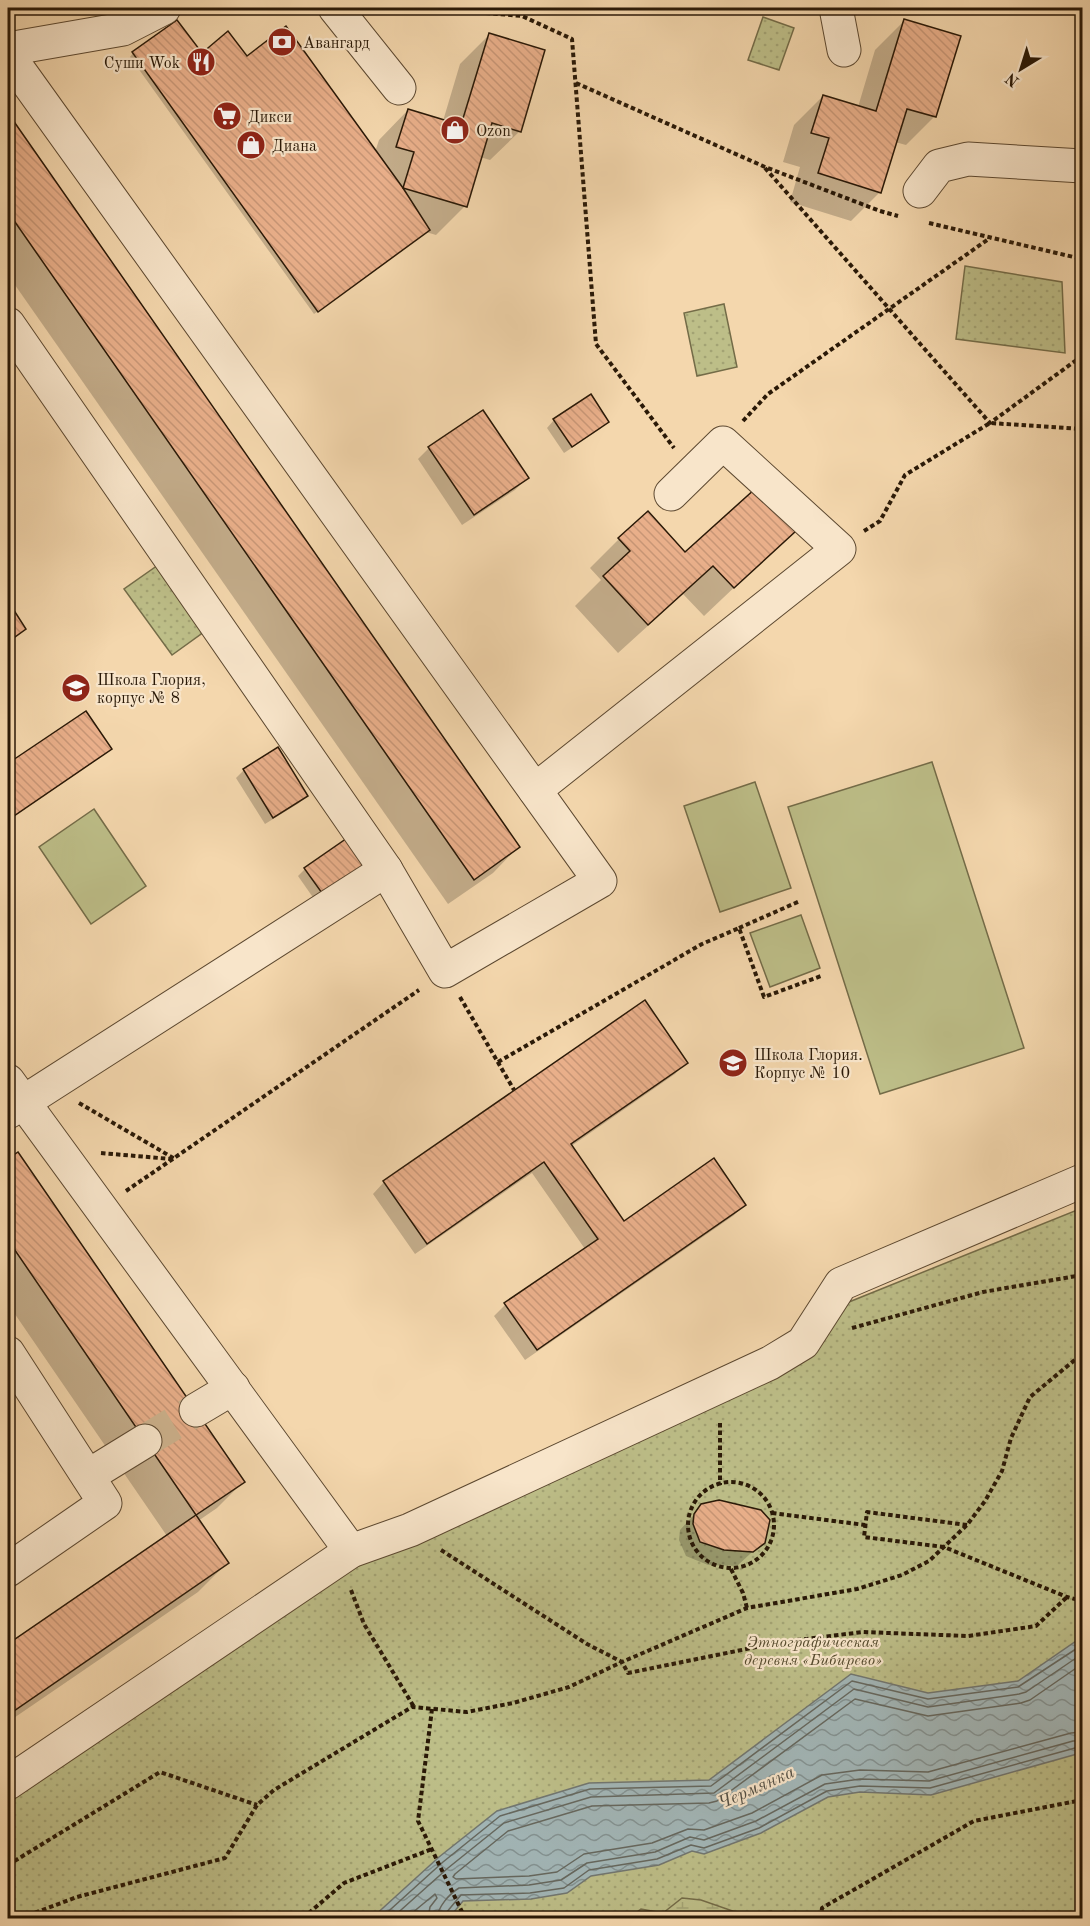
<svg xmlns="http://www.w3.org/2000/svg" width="1090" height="1926" font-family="'Old Standard TT',serif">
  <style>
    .grass { fill: url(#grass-dots); stroke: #746c48; stroke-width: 1.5 }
    .wetland { fill: url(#wetland-marsh); stroke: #746c48; stroke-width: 1.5 }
    .garden { fill: #bdbe88; stroke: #746c48; stroke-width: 1.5 }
    .water { fill: url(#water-waves); stroke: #727771; stroke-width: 1.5 }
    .shadow { fill: #0003 }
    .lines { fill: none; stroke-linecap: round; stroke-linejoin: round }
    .shore { stroke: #66685f; stroke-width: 1.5 }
    .building { fill: url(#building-back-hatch); stroke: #2a1907; stroke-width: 1.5 }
    .minor-tunnel { stroke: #ccb18c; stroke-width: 33; stroke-dasharray: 33 16; stroke-linecap: butt }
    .minor-casing { stroke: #5c4830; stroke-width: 35 }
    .path { stroke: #2a1907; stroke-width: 4; stroke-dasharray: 4.5 3; stroke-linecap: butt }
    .minor { stroke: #f8e5ca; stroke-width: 33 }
    .labels { text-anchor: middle; stroke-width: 4.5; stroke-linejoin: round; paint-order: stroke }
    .poi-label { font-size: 16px; fill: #2a1907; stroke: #f8e5ca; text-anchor: start }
    .park-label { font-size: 16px; font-style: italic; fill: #564b2e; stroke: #f8e5ca }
    .water-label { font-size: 18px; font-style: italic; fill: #545045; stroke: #f8e5ca }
  </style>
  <defs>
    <pattern id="grass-dots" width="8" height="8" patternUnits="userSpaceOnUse" patternTransform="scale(1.5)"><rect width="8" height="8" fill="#bdbe88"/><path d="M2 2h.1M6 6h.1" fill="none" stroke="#a3a374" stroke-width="1.8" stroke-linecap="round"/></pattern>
    <pattern id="wetland-marsh" width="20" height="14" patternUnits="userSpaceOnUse" patternTransform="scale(1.5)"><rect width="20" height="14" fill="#bdbe88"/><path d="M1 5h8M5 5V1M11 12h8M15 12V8" fill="none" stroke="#a3a374"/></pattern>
    <pattern id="water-waves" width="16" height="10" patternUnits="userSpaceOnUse" patternTransform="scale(1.5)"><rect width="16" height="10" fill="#a2b6b7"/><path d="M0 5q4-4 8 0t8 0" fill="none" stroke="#849393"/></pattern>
    <pattern id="building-back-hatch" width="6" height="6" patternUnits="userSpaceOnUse" patternTransform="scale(1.5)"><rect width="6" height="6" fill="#e9af8a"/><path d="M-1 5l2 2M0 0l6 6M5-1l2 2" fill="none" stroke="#c89676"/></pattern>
  </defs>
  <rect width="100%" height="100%" fill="#f4d7ad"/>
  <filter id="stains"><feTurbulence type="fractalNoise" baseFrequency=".00333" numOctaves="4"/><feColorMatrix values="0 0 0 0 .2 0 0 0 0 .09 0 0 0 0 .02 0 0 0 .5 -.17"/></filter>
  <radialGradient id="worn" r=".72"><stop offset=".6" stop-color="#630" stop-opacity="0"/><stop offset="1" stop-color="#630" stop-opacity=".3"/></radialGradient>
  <g class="grass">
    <polygon points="763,17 794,28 779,70 748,60"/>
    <polygon points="965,266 1062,282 1065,353 956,339"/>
    <polygon points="724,304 737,367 697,376 684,313"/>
    <polygon points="161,563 208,629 172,655 124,589"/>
    <polygon points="1082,1208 1082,1918 8,1918 8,1799 341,1570 791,1363 849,1302"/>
  </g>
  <polygon class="wetland" points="682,1898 701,1900 744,1915 771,1911 780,1918 629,1918 641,1909 663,1913"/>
  <g class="garden">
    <polygon points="932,762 1024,1048 880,1094 788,807"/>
    <polygon points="755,782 791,888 720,912 684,806"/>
    <polygon points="94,809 146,886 91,924 39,847"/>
    <polygon points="801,915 820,968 770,987 750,933"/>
  </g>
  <polygon class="water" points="1082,1637 1082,1754 1077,1754 931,1795 860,1792 828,1797 761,1833 704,1854 692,1851 659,1865 591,1876 567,1893 531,1899 463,1901 449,1918 372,1918 439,1857 497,1811 589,1783 709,1780 851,1674 928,1693 1018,1681"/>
  <g class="shadow">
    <polygon points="904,21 935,116 906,145 895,142 880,192 851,221 790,202 800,167 783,162 794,125 823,96 858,107 875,50"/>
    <polygon points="489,35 520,131 490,160 480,157 465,206 436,235 426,232 314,314 130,57 133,53 202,55 247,58 375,152 379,140 408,110 443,121 460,64"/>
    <polygon points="8,116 518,847 493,873 448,904 8,275"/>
    <polygon points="554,420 607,421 600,429 564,453 547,428"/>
    <polygon points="429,448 527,478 515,490 462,525 418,459"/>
    <polygon points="794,531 704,616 683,594 618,653 575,606 601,580 590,568 619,539 685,554"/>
    <polygon points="8,604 24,628 8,642"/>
    <polygon points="110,749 102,756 8,820 8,761 10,764"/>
    <polygon points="278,749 306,796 299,803 265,824 236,778 244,770"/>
    <polygon points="353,837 319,906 298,876 305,869"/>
    <polygon points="686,1062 675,1074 570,1147 624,1223 745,1205 733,1216 525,1360 494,1316 505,1305 585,1249 532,1173 415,1254 373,1194 384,1182"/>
    <polygon points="18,1154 243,1482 217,1508 198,1521 227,1563 198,1592 8,1722 8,1645 167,1536 8,1304 8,1161"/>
    <polygon points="702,1506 763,1542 737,1566 708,1565 686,1556 679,1540 680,1530"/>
  </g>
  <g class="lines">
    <g class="shore">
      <polyline points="1082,1664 1030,1700 1021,1703 928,1716 855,1699 717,1801 709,1803 592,1806 508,1831 455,1874 453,1877 456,1879 529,1876 557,1872 584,1854 652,1843 688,1829 704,1830 752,1813 822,1775 860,1770 928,1772 1071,1733 1082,1732"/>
      <polyline points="381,1918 443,1862 500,1816 590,1789 711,1786 852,1681 928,1699 1018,1687 1082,1645"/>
      <polyline points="392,1918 448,1868 504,1823 591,1797 714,1793 854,1689 928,1707 1019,1694 1026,1692 1082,1654"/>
      <polyline points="406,1918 435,1894 437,1898 430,1907 428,1918"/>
      <path d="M 437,1918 C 438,1907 449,1894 459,1888 L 529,1885 L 561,1880 L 587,1863 L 655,1852 L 690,1837 L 704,1840 L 756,1821 L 825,1784 L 860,1779 L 929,1781 L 1073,1741 L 1082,1741"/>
      <polyline points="445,1918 446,1913 461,1895 530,1893 564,1888 589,1870 657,1859 691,1845 704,1848 759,1828 827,1791 860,1786 930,1788 1075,1748 1082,1748"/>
    </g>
  </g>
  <g class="building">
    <polygon points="904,19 961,36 936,117 907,109 881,193 818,173 829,138 811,133 823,95 876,111"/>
    <polygon points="177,20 202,53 228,31 247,56 286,26 403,188 430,230 318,312 132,52"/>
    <polygon points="489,33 545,50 521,132 492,123 467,207 403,188 414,152 396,147 408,109 461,125"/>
    <polygon points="8,113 520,847 474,880 8,212"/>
    <polygon points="591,394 609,422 572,447 553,419"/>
    <polygon points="483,410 529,478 474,515 428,447"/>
    <polygon points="756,488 796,531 734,588 713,566 648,625 603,576 630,551 618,538 648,511 685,552"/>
    <polygon points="8,601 26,629 8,642"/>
    <polygon points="86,711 112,749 8,820 8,758 10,762"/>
    <polygon points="278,747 308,796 273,818 243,769"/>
    <polygon points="353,834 376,866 327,900 304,868"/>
    <polygon points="645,1000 688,1063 571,1144 624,1221 714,1158 746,1205 537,1350 504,1303 598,1239 544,1162 427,1244 383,1181"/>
    <polygon points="18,1152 245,1482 196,1515 8,1240 8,1159"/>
    <polygon points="719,1500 761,1510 770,1520 765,1543 753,1552 724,1550 700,1542 693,1524 694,1514 701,1504"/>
    <polygon points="196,1515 229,1563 8,1715 8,1644"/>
  </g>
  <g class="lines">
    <polyline class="minor-tunnel" points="145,1441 196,1410"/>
    <g class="minor-casing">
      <g id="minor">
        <polyline points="335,8 399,88"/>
        <polyline points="836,8 844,50"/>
        <polyline points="8,49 123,29 164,8"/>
        <polyline points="8,55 600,881 445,971 386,870 8,1112"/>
        <polyline points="920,191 939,166 968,159 1082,166"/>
        <polyline points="8,324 386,870"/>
        <polyline points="535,790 839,549 723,443 671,494"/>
        <polyline points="8,1081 351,1551"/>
        <polyline points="8,1353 105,1503 8,1570"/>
        <polyline points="196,1410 233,1388"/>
        <polyline points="88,1476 145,1441"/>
        <polyline points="8,1783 351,1551 410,1530 770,1363 803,1343 841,1284 1082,1181"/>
      </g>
    </g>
    <g class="path">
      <polyline points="426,8 522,16 572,39 596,344 674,448"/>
      <polyline points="576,83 765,167 880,211 898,216"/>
      <polyline points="765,168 990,423 1082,356"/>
      <polyline points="929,223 1082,259"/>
      <polyline points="743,421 768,394 990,238"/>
      <polyline points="864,531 880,521 905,475 990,423 1082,429"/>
      <polyline points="739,928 800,901"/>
      <polyline points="460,997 514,1090"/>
      <polyline points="498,1062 702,944 739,928 764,997 821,976"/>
      <polyline points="79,1103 175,1159"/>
      <polyline points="101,1153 171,1159"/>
      <polyline points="126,1191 419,990"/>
      <polyline points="852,1328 983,1292 1082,1275"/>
      <polyline points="720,1423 720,1485"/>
      <circle cx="731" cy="1525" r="43"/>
      <polyline points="772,1513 865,1525"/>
      <polyline points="967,1525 867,1512 864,1537 944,1547 1067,1597 1082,1601"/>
      <polyline points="441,1550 587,1644 622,1662 628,1673 781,1642 863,1632 968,1636 1036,1626 1067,1597"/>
      <polyline points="731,1569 743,1593 747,1608"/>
      <polyline points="351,1590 364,1624 414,1707"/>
      <polyline points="432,1709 418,1821 465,1918"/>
      <polyline points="8,1865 160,1772 257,1805"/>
      <polyline points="21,1918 77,1897 225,1858 257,1805 274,1790 412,1707 467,1712 513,1703 569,1687 622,1662 747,1608 857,1589 902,1575 929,1561 967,1525 985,1501 1002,1471 1011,1438 1030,1397 1082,1354"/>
      <polyline points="303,1918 344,1883 432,1849"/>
      <polyline points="821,1918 822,1908 974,1821 1082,1800"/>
    </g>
    <use href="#minor" class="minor"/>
  </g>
  <defs>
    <g id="bank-disc" transform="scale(1.5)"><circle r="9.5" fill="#8f2418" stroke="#f8e5ca"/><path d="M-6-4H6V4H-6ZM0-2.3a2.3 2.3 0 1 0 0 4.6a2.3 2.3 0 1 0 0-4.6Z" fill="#fff"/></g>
    <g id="restaurant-disc" transform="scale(1.5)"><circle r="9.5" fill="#8f2418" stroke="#f8e5ca"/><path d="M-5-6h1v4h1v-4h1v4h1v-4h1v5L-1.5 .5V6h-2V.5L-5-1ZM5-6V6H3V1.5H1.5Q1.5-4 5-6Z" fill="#fff"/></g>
    <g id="supermarket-disc" transform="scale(1.5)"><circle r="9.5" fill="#8f2418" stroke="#f8e5ca"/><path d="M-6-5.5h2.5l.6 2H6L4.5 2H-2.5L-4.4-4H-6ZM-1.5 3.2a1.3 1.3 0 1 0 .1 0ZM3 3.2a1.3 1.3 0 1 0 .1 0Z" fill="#fff"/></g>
    <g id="shop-disc" transform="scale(1.5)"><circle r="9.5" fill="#8f2418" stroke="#f8e5ca"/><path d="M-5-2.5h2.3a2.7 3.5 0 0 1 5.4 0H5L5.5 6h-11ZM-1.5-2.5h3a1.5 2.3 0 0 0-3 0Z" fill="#fff"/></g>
    <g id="school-disc" transform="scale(1.5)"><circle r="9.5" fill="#8f2418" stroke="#f8e5ca"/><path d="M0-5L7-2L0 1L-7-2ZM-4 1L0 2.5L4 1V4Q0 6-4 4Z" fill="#fff"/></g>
  </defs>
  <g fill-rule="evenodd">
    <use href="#bank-disc" x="282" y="42"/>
    <use href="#restaurant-disc" x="201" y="62"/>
    <use href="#supermarket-disc" x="227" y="116"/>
    <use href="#shop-disc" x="455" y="130"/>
    <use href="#shop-disc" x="251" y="145"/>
    <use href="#school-disc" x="76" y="688"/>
    <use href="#school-disc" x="733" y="1063"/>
  </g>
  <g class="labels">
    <g class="poi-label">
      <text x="303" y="48">Авангард</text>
      <text x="180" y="68" text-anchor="end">Суши Wok</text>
      <text x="248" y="122">Дикси</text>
      <text x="476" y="136">Ozon</text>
      <text x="272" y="151">Диана</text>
      <text x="97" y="685">Школа Глория,<tspan x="97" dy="18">корпус № 8</tspan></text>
      <text x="754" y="1060">Школа Глория.<tspan x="754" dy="18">Корпус № 10</tspan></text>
    </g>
    <g class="park-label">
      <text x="813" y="1647">Этнографическая<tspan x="813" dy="18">деревня «Бибирево»</tspan></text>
    </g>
    <g class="water-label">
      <text transform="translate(756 1787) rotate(-24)" y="6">Чермянка</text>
    </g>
  </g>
  <rect width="1090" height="1926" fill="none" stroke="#f4d7ad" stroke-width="30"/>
  <rect x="9" y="9" width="1072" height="1908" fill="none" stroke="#2a1907" stroke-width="3"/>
  <rect x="15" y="15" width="1060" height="1896" fill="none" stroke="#2a1907" stroke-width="1.5"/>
  <g transform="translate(1021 69) rotate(218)" stroke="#f8e5ca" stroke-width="4.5" paint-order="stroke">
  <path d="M0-4.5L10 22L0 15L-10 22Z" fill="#2a1907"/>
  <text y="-9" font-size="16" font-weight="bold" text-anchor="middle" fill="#2a1907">N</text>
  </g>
  <rect width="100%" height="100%" filter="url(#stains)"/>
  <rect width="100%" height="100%" fill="url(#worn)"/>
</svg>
